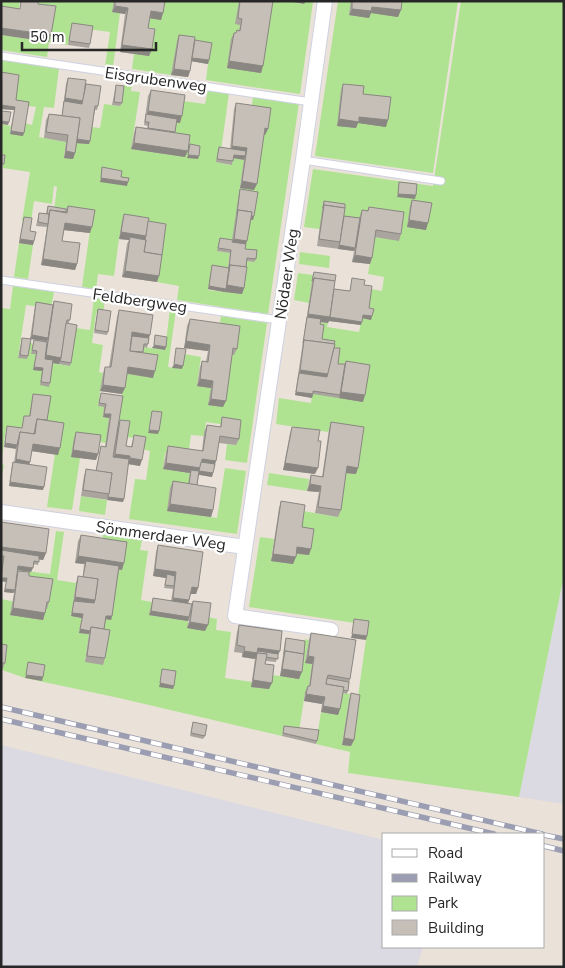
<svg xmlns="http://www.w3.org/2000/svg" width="565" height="968" font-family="'Nunito Sans',sans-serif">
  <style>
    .industrial { fill: #dbd9e2 }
    .green { fill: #afe392; fill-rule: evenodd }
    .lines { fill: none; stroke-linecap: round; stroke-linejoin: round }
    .lane-casing { stroke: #cdd1e1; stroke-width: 9 }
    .street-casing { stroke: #cdd1e1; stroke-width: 16 }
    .lane { stroke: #fff; stroke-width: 7 }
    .street { stroke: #fff; stroke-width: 14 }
    .rail-casing { stroke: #9b9eb2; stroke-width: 5.5 }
    .rail { stroke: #fff; stroke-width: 4; stroke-dasharray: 11; stroke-linecap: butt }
    .wall { fill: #a9a49e }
    .shaded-wall { fill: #8a8681 }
    .building { fill: #c5bfb8; stroke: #8a8681 }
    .labels { text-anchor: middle; stroke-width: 4.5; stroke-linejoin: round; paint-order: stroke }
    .street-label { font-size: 16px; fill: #272727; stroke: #fff }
  </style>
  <rect width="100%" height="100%" fill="#eae2d8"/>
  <g class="industrial">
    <polygon points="564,575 564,804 519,797"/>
    <polygon points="1,745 384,840 384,947 423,947 417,967 1,967"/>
  </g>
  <g class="green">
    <polygon points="1,1 20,1 18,15 1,13"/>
    <polygon points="37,1 114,1 120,13 113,67 105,66 110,32 71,27 68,45 49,42 47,57 1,50 1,35 49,42 36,10"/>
    <polygon points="164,1 239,1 240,25 238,37 227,68 260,1 288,1 304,4 305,1 313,2 300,94 206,80 210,47 171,75 132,69 134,54 149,56 153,28 147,27 148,18"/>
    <polygon points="338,1 458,1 433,173 315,156"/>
    <polygon points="461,1 564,1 564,575 519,797 348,773 350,752 316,744 321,712 338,715 341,693 350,694 342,745 351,746 368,625 249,607 260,537 274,539 271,560 300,533 303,511 338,517 345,473 355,474 329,429 328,432 276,424 279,398 311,403 312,394 336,367 321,342 320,322 328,323 327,327 359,332 362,318 368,311 371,289 382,291 384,277 368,274 374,237 359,222 319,229 304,227 313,169 433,186"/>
    <path d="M 1,60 L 59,68 L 54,108 L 44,107 L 39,137 L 66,142 L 64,158 L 75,143 L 91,127 L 100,128 L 104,104 L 120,106 L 125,77 L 133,79 L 131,91 L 140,92 L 131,149 L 185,157 L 173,139 L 176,122 L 183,101 L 205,104 L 208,90 L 229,93 L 221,151 L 216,162 L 231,165 L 233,158 L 244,160 L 240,188 L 262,135 L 265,135 L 251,112 L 253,96 L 299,103 L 268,314 L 177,300 L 179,286 L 157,282 L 165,227 L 119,239 L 114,276 L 98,274 L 96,289 L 82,287 L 92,216 L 54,210 L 57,187 L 54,186 L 52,204 L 34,201 L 31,222 L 22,221 L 30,172 L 3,168 L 1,124 L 11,126 L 10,134 L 25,123 L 32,125 L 36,107 L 15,104 L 1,75 ZM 257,196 L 249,219 L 244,252 L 254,262 L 246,261 L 242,294 L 208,290 L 227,271 L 230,253 L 217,251 L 231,243 Z"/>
    <polygon points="19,243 33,245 28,279 14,277"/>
    <polygon points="300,252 330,256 329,268 299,264"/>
    <polygon points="298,273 313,275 309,303 294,300"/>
    <polygon points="13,286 54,292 51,308 26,305 18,358 30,343 32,343 36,354 33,370 52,363 70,366 76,328 90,330 94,298 105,300 103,314 96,313 92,343 103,345 99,372 103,373 98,406 104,407 103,417 109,418 106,443 74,438 80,458 72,510 47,507 55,454 58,454 29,420 21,431 6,429 1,464 4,465 1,481 1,308 10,309"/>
    <polygon points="170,309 176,310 168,367 182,369 184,354 201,357 197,385 231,355 234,355 219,330 221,316 267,323 247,463 225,460 227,444 236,445 239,427 206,422 204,436 191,435 188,456 165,453 163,469 190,473 188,490 170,488 168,511 217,518 225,468 246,471 237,534 129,519 135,479 146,480 150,451 142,449 144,439 126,437 117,426 125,373 141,359 143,347 165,350"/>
    <polygon points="269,473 309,479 307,491 267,485"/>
    <polygon points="81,496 107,500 105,515 79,511"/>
    <polygon points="56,531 64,532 57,580 76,583 71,616 82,618 79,633 89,634 85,662 103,636 105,619 110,620 118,569 122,570 102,545 103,534 142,540 140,550 148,551 141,600 152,602 150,615 188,621 188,628 207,617 217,619 216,630 231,632 225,678 252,682 271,675 299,678 305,639 309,640 305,663 312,664 308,693 305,693 299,731 283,729 282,736 119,698 25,678 2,670 1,599 47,608 16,577 17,570 50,574"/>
  </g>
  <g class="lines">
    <g class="lane-casing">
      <g id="lane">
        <polyline points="1,56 311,102"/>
        <polyline points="303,160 441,181"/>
        <polyline points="1,280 279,320"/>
      </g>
    </g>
    <g class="street-casing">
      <g id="street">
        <polyline points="325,1 303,160 235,616 331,630"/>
        <polyline points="1,512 245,547"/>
      </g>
    </g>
    <use href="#lane" class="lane"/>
    <use href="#street" class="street"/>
    <g class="rail-casing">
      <g id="rail">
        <polyline points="1,707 542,834"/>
        <polyline points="1,719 494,834"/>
        <polyline points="544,835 564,839"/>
        <polyline points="544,846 564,851"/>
      </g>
    </g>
    <use href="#rail" class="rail"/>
  </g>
  <g class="wall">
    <polygon points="114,1 165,1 163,13 161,20 150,18 148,28 152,49 149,56 120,52 125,14 112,12"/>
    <polygon points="239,1 273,1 261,73 227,68 231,39 234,33 236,33 237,30 239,31 240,25 235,24"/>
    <polygon points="351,1 402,1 398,17 371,13 369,18 349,15"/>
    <polygon points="72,23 90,44 89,48 68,45"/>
    <polygon points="179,35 195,40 209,60 208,64 191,61 190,71 188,77 171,75 177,41"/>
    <polygon points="1,72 16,100 23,136 10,134 14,110 1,109"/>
    <polygon points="68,78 86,84 98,106 97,110 95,110 90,141 89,144 77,143 75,153 73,159 64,158 66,142 44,138 46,120 49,114 62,115 66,84"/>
    <polygon points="343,84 363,94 386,127 358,123 356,128 337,126 341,90"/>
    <polygon points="116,85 122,103 120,106 112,105"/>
    <polygon points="151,90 180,123 176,122 175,132 185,157 131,149 134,133 136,127 147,128 148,126 144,125 148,96"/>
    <polygon points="236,103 268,129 265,135 264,135 254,190 240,188 244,159 233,158 232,165 216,162 219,147 230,149 234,109"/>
    <polygon points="240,189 254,216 253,220 251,219 245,249 256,259 254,262 247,261 244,288 242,294 208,289 212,265 228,268 230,253 217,251 220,238 232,240 239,193"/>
    <polygon points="412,200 426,230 407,227 410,206"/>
    <polygon points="324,201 344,216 359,218 362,210 367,211 369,207 401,234 399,241 375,237 370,264 352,262 354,251 317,246 323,204"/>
    <polygon points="48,206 66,209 68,206 90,233 64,230 62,241 77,264 75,270 41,265 47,227 36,226 39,213 46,214"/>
    <polygon points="124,214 148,221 162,255 157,282 122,277 127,244 129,240 119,239 122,221"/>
    <polygon points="24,217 30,231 34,241 33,245 19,243"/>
    <polygon points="314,272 334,289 350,291 352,278 364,285 369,308 372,316 371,320 362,318 361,325 329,321 328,323 321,322 322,339 334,348 338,364 345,364 346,361 363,402 313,394 312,398 295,395 313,275"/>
    <polygon points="54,301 70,320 68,324 71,363 70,366 53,363 49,387 40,385 42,371 33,370 36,354 31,354 34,340 47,341 30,339 35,306 36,302 53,305"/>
    <polygon points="98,309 108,332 107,335 94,333"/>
    <polygon points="119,310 149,338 147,348 144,347 143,352 153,378 127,374 122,394 100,391 103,373 105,367 109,367 117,317"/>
    <polygon points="190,319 237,349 234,355 232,355 223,407 208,405 211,388 197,386 200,367 202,361 206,361 208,351 184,348 187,326"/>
    <polygon points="22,338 28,356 27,359 18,358"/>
    <polygon points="101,393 118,423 126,446 131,447 134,435 140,466 128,464 123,502 81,496 84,476 86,469 96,471 101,446 105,447 109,418 103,417 104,407 98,406"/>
    <polygon points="33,394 47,420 58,455 32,451 29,465 43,490 9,486 12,466 13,462 14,463 16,448 4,447 7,426 22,428 24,416 29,416"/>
    <polygon points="222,417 239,439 236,445 219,443 212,477 199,475 197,485 213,510 211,517 167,511 170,488 173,481 188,484 190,473 163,469 166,453 168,446 202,451 204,432 207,425 220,427"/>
    <polygon points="331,422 356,474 346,473 341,510 338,517 315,513 319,492 307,491 309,482 311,475 322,477 329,429"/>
    <polygon points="292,427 315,474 283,470 290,433"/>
    <polygon points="76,432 98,454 96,460 71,457 74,438"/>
    <polygon points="281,501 302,527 309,555 296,554 293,564 271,561 279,508"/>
    <polygon points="1,522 46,553 43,560 39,559 38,565 33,564 31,572 18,570 17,575 18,571 29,576 49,602 47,609 46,609 43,620 10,615 14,593 4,592 6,582 1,581 2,560 1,560"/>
    <polygon points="81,535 122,570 119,569 112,616 111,620 106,619 104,629 105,658 103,665 85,662 89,634 79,633 82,618 71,616 76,583 78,576 83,577 84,564 75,563 78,541"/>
    <polygon points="158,545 198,588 196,594 191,594 188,603 192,604 193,601 205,631 187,628 189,620 188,621 149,615 153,598 171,601 173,589 164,588 166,578 153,576 156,552"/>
    <polygon points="239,625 278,654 276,662 266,661 265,664 269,689 251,687 255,659 242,657 242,653 234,652 237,632"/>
    <polygon points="311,633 350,679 347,694 343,693 340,709 338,715 321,712 322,704 304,701 305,692 308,686 309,686 312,664 305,663 309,640"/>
    <polygon points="286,638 304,654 299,679 280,676 285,641"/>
    <polygon points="1,644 5,663 2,670 1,669"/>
    <polygon points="351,693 354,740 351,746 342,745 349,700"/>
    <polygon points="193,722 205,736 203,739 190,736"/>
    <polygon points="284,726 317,741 316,744 282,736"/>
  </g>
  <g class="shaded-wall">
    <polygon points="288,1 306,1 304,4"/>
    <polygon points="115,6 128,8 125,14 112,12"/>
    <polygon points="372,7 401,10 398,17 371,13 369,18 349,15 352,9"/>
    <polygon points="151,11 163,13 161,20 148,18"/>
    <polygon points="1,28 51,35 49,42 1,35"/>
    <polygon points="122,45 152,49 149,56 120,52"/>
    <polygon points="191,58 209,60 208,64 190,61"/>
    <polygon points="229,61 263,66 261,73 227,68"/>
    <polygon points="174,69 190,71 188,77 171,75"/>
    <polygon points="65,98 83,101 81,107 64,101"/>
    <polygon points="1,105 15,107 14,110 1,109"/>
    <polygon points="148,111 182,116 180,123 146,118"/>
    <polygon points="359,117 388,120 386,127 358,123 356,128 337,126 339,119"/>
    <polygon points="1,121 9,122 8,125 1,124"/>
    <polygon points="265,128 268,129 265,135 262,135"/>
    <polygon points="11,131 24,133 23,136 10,134"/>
    <polygon points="77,139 90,141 89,144 75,143"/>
    <polygon points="134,143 188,151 185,157 131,149"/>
    <polygon points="232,146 247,148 245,154 230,152"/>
    <polygon points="66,151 75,153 73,159 64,158"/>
    <polygon points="188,155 199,156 198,159 187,158"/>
    <polygon points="234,155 245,156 244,160 233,158"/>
    <polygon points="101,178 128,182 127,186 100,182"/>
    <polygon points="242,181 257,184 254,190 240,188"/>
    <polygon points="398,194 416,195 415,199 397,197"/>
    <polygon points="237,214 254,216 253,220 237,217"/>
    <polygon points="409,220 428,223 426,230 407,227"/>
    <polygon points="65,223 92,227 90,233 63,230"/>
    <polygon points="121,232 146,236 144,242 130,237 129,240 119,239"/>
    <polygon points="20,239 34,241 33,245 19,243"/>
    <polygon points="234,239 247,241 245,247 231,245"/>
    <polygon points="339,245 355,248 354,251 338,249"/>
    <polygon points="355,255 372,258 370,264 352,262"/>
    <polygon points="43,259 77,264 75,270 41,265"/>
    <polygon points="125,271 159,276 157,282 122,277"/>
    <polygon points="227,285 244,288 242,294 224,292"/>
    <polygon points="209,286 226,289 224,292 208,289"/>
    <polygon points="308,314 362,322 361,325 329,321 328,323 307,320"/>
    <polygon points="363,315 372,316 371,320 362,318"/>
    <polygon points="132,332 150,335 148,341 131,339"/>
    <polygon points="32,335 48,338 47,341 30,339"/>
    <polygon points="186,341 210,345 208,351 184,348"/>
    <polygon points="154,345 166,347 165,350 152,348"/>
    <polygon points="46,355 61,358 59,364 44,362"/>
    <polygon points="174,364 183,366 182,369 172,368"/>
    <polygon points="34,367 43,368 42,371 33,370"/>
    <polygon points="128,367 155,371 153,378 125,373"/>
    <polygon points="300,370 328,374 326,381 299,373"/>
    <polygon points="200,379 213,381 211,388 197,386"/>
    <polygon points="103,385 125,388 122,394 100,391"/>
    <polygon points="296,392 313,394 312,398 295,395"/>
    <polygon points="341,392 365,395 363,402 339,398"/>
    <polygon points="211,399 226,401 223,407 208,405"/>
    <polygon points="104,414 111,414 109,418 103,417"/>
    <polygon points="149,430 159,431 158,434 148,433"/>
    <polygon points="5,443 17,445 16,449 4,447"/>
    <polygon points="33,444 60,448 58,455 31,451"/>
    <polygon points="73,450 98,454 96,460 71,457"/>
    <polygon points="115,454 130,456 128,463 112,460"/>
    <polygon points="130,458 142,460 140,466 128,464"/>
    <polygon points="16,459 30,462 28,468 14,466"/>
    <polygon points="202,459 216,461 214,468 200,466"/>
    <polygon points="166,463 201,468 213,473 212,477 191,473 191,470 190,473 163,469"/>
    <polygon points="285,463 318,468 315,474 283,470"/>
    <polygon points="347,466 358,468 356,474 345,473"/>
    <polygon points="10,482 44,487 43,490 9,486"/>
    <polygon points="310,484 321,486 319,492 307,491"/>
    <polygon points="108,497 124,499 123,502 107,500"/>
    <polygon points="170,504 213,510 211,517 167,511"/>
    <polygon points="1,547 46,553 43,560 1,554"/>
    <polygon points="297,547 311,549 309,555 295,553"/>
    <polygon points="273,554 296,557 293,564 271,561"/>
    <polygon points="78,556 124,563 122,570 85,564 86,561 84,564 75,563"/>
    <polygon points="18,566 33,568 31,572 17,570"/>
    <polygon points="155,569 176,572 174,579 167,574 166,578 153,576"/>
    <polygon points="1,578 7,578 6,582 1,581"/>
    <polygon points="192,587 198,588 196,594 189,594"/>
    <polygon points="5,589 15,590 13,593 4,592"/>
    <polygon points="75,597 95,600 93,607 74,601"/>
    <polygon points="173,598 189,600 187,607 171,604"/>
    <polygon points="13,608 45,613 43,620 10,615"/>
    <polygon points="151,611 189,617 188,621 149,615"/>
    <polygon points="72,613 83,614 82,618 71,616"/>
    <polygon points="106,616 112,616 111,620 105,619"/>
    <polygon points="190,622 208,625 205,631 187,628"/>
    <polygon points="80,629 90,631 89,634 79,633"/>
    <polygon points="352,634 367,636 366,640 351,638"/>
    <polygon points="258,648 280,651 277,657 257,655 255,659 242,657 244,651"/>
    <polygon points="308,656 314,657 312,664 305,663"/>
    <polygon points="282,669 302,672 299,679 280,676"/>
    <polygon points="26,675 43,677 42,681 25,678"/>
    <polygon points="253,680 272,683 269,689 251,687"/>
    <polygon points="160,683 174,686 173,689 159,687"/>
    <polygon points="306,694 325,697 322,704 304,701"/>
    <polygon points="323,706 340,709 338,715 321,712"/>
    <polygon points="344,738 354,740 351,746 342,745"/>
  </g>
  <g class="building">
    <polygon points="21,1 38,1 38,4 56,6 51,35 1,28 1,6 20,9"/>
    <polygon points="115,1 165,1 163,13 151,11 148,28 155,29 152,49 122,45 128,8 115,6"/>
    <polygon points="240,1 273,1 263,66 229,61 234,33 236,33 237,30 240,31 242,19 238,18"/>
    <polygon points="352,1 402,1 401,10 372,7 371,11 352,9"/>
    <polygon points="72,23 93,26 90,44 69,41"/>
    <polygon points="179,35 195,37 190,71 174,69"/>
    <polygon points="195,40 212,43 209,60 192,58"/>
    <polygon points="1,72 19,75 16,100 29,102 24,133 11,131 15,107 1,105"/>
    <polygon points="68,78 86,80 83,101 65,98"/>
    <polygon points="86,84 101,86 98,106 95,106 90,141 77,139 80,118 62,116 64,101 82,104"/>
    <polygon points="343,84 364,86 363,94 391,97 388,120 359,117 359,122 339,119"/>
    <polygon points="116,85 124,86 122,103 114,102"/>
    <polygon points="151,90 185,95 182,116 148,111"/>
    <polygon points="236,103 271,108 268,129 265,128 257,184 242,181 247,148 232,146"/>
    <polygon points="1,111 11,112 9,122 1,121"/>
    <polygon points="49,114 80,118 75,153 66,151 68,135 46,132"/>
    <polygon points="146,114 177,119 175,132 148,128 149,122 145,122"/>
    <polygon points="136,127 190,135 188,151 134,143"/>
    <polygon points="190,144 200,146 199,156 188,155"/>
    <polygon points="219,147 246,151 245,156 234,155 233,161 217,159"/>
    <polygon points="1,155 5,155 4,164 1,164"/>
    <polygon points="102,167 122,171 121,177 129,178 128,182 101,178"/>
    <polygon points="399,182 417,184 416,195 398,194"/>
    <polygon points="240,189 258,192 254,216 251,216 252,212 238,210 237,214"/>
    <polygon points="412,200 432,203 428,223 409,220"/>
    <polygon points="324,201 345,204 345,208 324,205 323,208"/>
    <polygon points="324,205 345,208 340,242 319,239"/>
    <polygon points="48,206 66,209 66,212 50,210 49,214 47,213"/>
    <polygon points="68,206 95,210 92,227 65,223 62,241 80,243 77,264 43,259 50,210 67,213"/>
    <polygon points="369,207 404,212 401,234 376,230 372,258 355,255 362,210 368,211"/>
    <polygon points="238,210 252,212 247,241 234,239"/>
    <polygon points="39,213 49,214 48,224 38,222"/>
    <polygon points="124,214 149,218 146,236 121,232"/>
    <polygon points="344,216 360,218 355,248 339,245 340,242"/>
    <polygon points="24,217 32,218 30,231 36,232 34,241 20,239"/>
    <polygon points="148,221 166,224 162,255 144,252 146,240 145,239 146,236"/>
    <polygon points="130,237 146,240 144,252 162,255 159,276 125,271"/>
    <polygon points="220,238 233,240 232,242 246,244 245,249 257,250 256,259 247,258 246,267 230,265 229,268 231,250 218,248"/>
    <polygon points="212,265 229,268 226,289 209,286"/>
    <polygon points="230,265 247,267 244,288 227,285"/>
    <polygon points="314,272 336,275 335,281 314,278 312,281"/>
    <polygon points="314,278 335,281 330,317 308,314"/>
    <polygon points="352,278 365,280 364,285 372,286 369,308 374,309 372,316 363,315 362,322 329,317 330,317 334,289 350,291"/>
    <polygon points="54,301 72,304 70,320 67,320 61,358 46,355"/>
    <polygon points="36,302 53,305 48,338 32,335"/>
    <polygon points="98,309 111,311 108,332 95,330"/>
    <polygon points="119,310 153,315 150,335 132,332 130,351 158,355 155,371 128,367 125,388 103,385 105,367 111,367"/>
    <polygon points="307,317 321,319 320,324 324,325 322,339 335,341 334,344 304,340 303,343"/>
    <polygon points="190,319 240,326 237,349 233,348 226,401 211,399 213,381 200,379 202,361 208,362 210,345 186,341"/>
    <polygon points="66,323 77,325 71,363 60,361 61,358"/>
    <polygon points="155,335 167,337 166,347 154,345"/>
    <polygon points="132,336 149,338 148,344 144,344 143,352 130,351"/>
    <polygon points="22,338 31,339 28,356 20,355"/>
    <polygon points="34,340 47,342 45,359 53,360 50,383 41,382 43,368 34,367 37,351 32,350"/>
    <polygon points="304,340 335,344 328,374 300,370"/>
    <polygon points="176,348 186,349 183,366 174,364"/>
    <polygon points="334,348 340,348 338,364 345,364 340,395 313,391 313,394 296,392 299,373 327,377"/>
    <polygon points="346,361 370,365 365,395 341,392"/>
    <polygon points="101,393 123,396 113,457 129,459 124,499 108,497 112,473 96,471 101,446 106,447 111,414 104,414 106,404 99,403"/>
    <polygon points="33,394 51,396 47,420 37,419 34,434 20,432 17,445 5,443 7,426 22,428 24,416 30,416"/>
    <polygon points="152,411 162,412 159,431 149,430"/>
    <polygon points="222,417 241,420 239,439 220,436 216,461 202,459 201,468 166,463 168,446 203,451 207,425 221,427"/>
    <polygon points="37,419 64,423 60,448 33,444 30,462 16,459 20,432 35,434"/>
    <polygon points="120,420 130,421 126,446 132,447 134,435 146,437 142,460 130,458 130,456 115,454"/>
    <polygon points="331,422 364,427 358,468 347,466 341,510 318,507 321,486 310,484 311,475 323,477"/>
    <polygon points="292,427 320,430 318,441 321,441 318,468 285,463"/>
    <polygon points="76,432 101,435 98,454 73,450"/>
    <polygon points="13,462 47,467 44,487 10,482"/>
    <polygon points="201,462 215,464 213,473 199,471"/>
    <polygon points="86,469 112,473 109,494 83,490"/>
    <polygon points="191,470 199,471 197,485 189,484"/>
    <polygon points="173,481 216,488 213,510 170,504"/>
    <polygon points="281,501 305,505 302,527 314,529 311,549 297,547 296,557 273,554"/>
    <polygon points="1,522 49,529 46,553 1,547"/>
    <polygon points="81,535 127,542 124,563 78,556"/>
    <polygon points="158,545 203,552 198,588 192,587 189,600 173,598 176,572 155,569"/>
    <polygon points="1,550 39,556 39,562 34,561 33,568 18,566 15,590 5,589 7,578 1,578 4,556 1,556"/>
    <polygon points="86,561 119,566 112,616 106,616 104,629 91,627 90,631 80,629 83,614 72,613 74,601 94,603 95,600 98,579 83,577"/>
    <polygon points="18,571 29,572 29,576 53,579 49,602 47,602 45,613 13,608"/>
    <polygon points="167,574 175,576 174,586 165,585"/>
    <polygon points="78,576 98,579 95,600 75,597"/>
    <polygon points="153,598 192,604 189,617 151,611"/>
    <polygon points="193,601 211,603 208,625 190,622"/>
    <polygon points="354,619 369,621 367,636 352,634"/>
    <polygon points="239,625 282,631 280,651 258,648 257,653 244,651 245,647 237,645"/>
    <polygon points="91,627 110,630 105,658 87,656"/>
    <polygon points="311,633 356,640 350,679 328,675 326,684 344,687 340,709 323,706 325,697 306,694 308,686 310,686 314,657 308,656"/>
    <polygon points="286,638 305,641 304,654 285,651 284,654"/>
    <polygon points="1,644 7,645 5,663 1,663"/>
    <polygon points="258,651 278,654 278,659 266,657 267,654 257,653"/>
    <polygon points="285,651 304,654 302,672 282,669"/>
    <polygon points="257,653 267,654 265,664 274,665 272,683 253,680"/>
    <polygon points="28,662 45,665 43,677 26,675"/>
    <polygon points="162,669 176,671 174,686 160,683"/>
    <polygon points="327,678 349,682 348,691 343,690 344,687 326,684"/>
    <polygon points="351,693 360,695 354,740 344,738"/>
    <polygon points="193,722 207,725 205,736 191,733"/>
    <polygon points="284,726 319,730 317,741 283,733"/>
  </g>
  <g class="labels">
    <g class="street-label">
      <text transform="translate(156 79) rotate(8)" y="6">Eisgrubenweg</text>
      <text transform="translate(286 274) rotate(-82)" y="6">Nödaer Weg</text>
      <text transform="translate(140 300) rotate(8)" y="6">Feldbergweg</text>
      <text transform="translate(161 535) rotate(8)" y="6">Sömmerdaer Weg</text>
    </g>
  </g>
  <rect width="565" height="968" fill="none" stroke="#272727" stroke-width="5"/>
  <rect x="382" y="833" width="162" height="115" fill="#ffffff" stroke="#a9a9a9"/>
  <rect x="392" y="849" width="25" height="8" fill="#ffffff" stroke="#a9a9a9"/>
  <text x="428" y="858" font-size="15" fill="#272727">Road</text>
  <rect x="392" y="874" width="25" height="8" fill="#9b9eb2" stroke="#a9a9a9"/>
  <text x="428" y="883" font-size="15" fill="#272727">Railway</text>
  <rect x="392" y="896" width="25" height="15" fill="#afe392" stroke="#a9a9a9"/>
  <text x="428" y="908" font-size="15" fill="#272727">Park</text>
  <rect x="392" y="920" width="25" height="15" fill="#c5bfb8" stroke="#a9a9a9"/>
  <text x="428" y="933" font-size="15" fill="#272727">Building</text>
  <path d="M22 42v8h134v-8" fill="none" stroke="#272727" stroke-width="2.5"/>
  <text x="30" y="42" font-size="15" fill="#272727" stroke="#ffffff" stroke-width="4" paint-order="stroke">50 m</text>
</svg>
